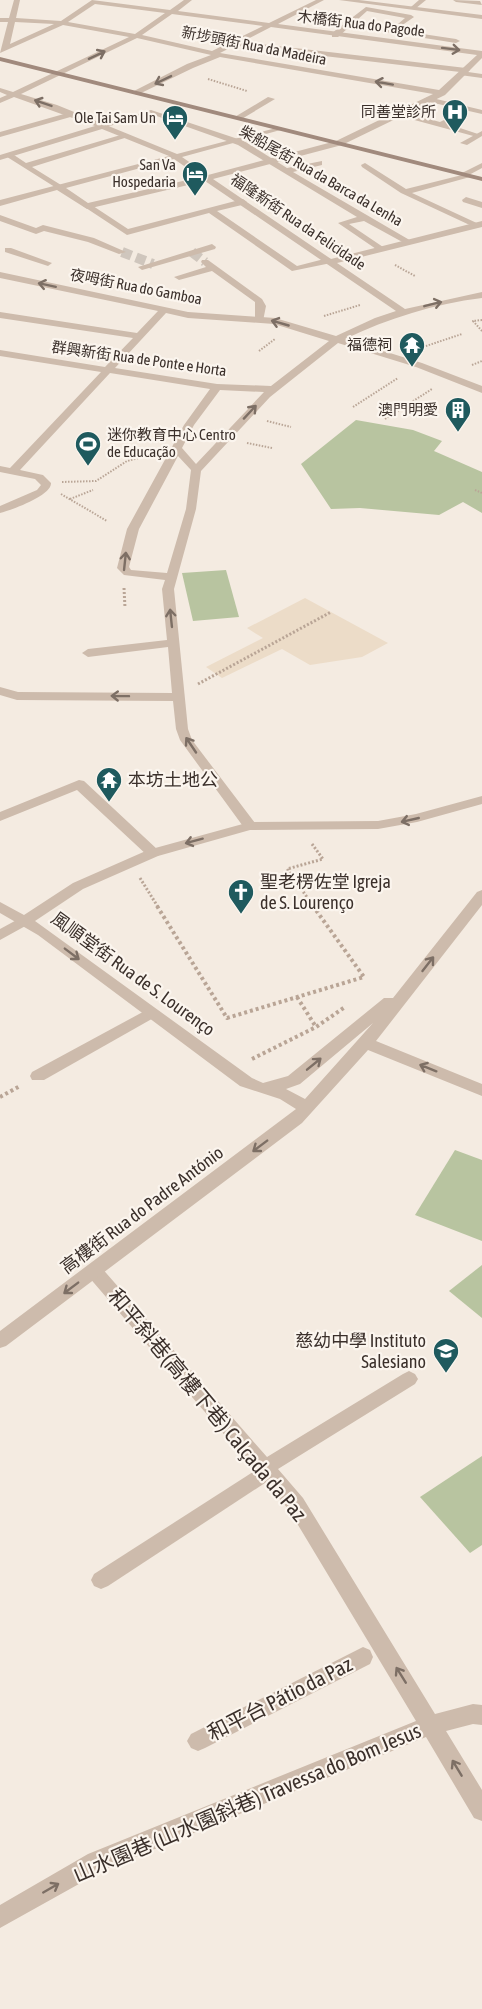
<svg xmlns="http://www.w3.org/2000/svg" width="482" height="2009" font-family="'Asap Condensed','Noto Sans SC',sans-serif">
  <style>
    .green { fill: #b8c4a0 }
    .plaza { fill: #ecdcc8 }
    .lines { fill: none; stroke-linecap: round; stroke-linejoin: round }
    .pedestrian-tunnel { stroke: #cfc6bd; stroke-width: 10; stroke-dasharray: 10 5; stroke-linecap: butt }
    .path-far2 { stroke: #b9a596; stroke-width: 2; stroke-dasharray: 1.5 1.5; stroke-linecap: butt }
    .path-far1 { stroke: #b9a596; stroke-width: 3; stroke-dasharray: 2 2; stroke-linecap: butt }
    .path { stroke: #b9a596; stroke-width: 4; stroke-dasharray: 3 3; stroke-linecap: butt }
    .service { fill: #cdbbac; fill-rule: evenodd }
    .pedestrian { fill: #cdbbac; fill-rule: evenodd }
    .minor { fill: #cdbbac; fill-rule: evenodd }
    .tertiary { fill: #cdbbac; fill-rule: evenodd }
    .secondary { fill: #a18a7d; fill-rule: evenodd }
    .oneway { stroke: #7d6f65 }
    .labels { text-anchor: middle; stroke-width: 4.5; stroke-linejoin: round; paint-order: stroke }
    .far-street-label { font-size: 15px; fill: #3b302b; stroke: #fbf5ee }
    .far-poi-label { font-size: 15px; fill: #3b302b; stroke: #fbf5ee; text-anchor: end }
    .poi-label { font-size: 18px; fill: #3b302b; stroke: #fbf5ee; text-anchor: start }
    .street-label { font-size: 18px; fill: #3b302b; stroke: #fbf5ee }
    .near-street-label { font-size: 21px; fill: #3b302b; stroke: #fbf5ee }
  </style>
  <rect width="100%" height="100%" fill="#f4ebe1"/>
  <g class="green">
    <polygon points="356,420 413,430 442,441 434,451 482,472 482,513 463,502 439,515 360,508 331,509 301,464"/>
    <polygon points="226,570 239,617 193,621 182,573"/>
    <polygon points="455,1150 482,1160 482,1241 415,1215"/>
    <polygon points="482,1265 482,1318 449,1291"/>
    <polygon points="482,1456 482,1545 470,1553 420,1497"/>
  </g>
  <polygon class="plaza" points="305,598 388,643 362,657 310,665 282,649 222,678 206,667 263,638 247,628"/>
  <g class="lines">
    <g class="pedestrian-tunnel">
      <polyline points="122,252 153,264"/>
      <polyline points="192,252 205,262"/>
    </g>
    <g class="path-far2">
      <polyline points="208,79 247,91"/>
      <polyline points="395,265 415,276"/>
      <polyline points="324,316 360,305"/>
      <polyline points="482,320 473,321 482,331"/>
      <polyline points="423,347 462,334"/>
      <polyline points="259,351 275,339"/>
      <polyline points="472,365 482,361"/>
      <polyline points="353,407 398,378"/>
      <polyline points="385,419 432,389"/>
      <polyline points="267,421 291,427"/>
      <polyline points="247,443 272,448"/>
      <polyline points="62,482 96,481 127,461 150,455"/>
      <polyline points="475,490 482,493"/>
      <polyline points="61,494 107,521"/>
      <polyline points="70,499 93,490"/>
    </g>
    <g class="path-far1">
      <polyline points="124,588 125,608"/>
      <polyline points="198,684 331,612"/>
      <polyline points="312,844 323,859 287,869 314,907"/>
      <polyline points="140,878 158,907"/>
    </g>
    <g class="path">
      <polyline points="157,906 227,1018 364,977 313,906"/>
      <polyline points="297,997 316,1027"/>
      <polyline points="252,1059 316,1027 345,1007"/>
      <polyline points="0,1097 20,1086"/>
    </g>
    <polygon class="service" points="399,111 440,122 460,112 466,112 466,116 448,124 481,135 477,137 396,115 395,113"/>
    <g class="pedestrian">
      <polygon points="419,0 426,0 415,9 411,9 411,7"/>
      <polygon points="453,0 480,1 482,5 456,2"/>
      <polygon points="366,7 411,15 414,17 401,26 398,24 405,18 367,11 338,37 332,37 332,33"/>
      <polygon points="369,26 456,39 460,41 456,43 367,29"/>
      <polygon points="234,41 466,68 470,70 468,72 482,74 482,78 460,75 460,72 231,45"/>
      <polygon points="268,97 275,99 240,120 233,118"/>
      <polygon points="428,97 482,110 482,114 425,101 424,99"/>
      <polygon points="151,110 244,141 287,168 322,161 322,165 293,172 413,242 406,244 364,221 349,224 386,249 379,251 338,223 357,217 238,145 151,114 103,128 99,126"/>
      <polygon points="71,112 74,112 74,116 0,137 0,132"/>
      <polygon points="482,131 482,136 467,145 460,143"/>
      <polygon points="124,134 131,136 32,167 61,185 61,189 58,189 4,155 11,153 26,163"/>
      <polygon points="365,163 406,189 470,173 470,177 412,193 481,225 474,227 401,193 362,167 361,165"/>
      <polygon points="466,197 482,202 482,208 463,202 462,200"/>
      <polygon points="243,199 247,202 246,204 217,211 297,266 328,258 331,259 331,263 292,271 209,213 127,235 83,206 90,204 128,229"/>
      <polygon points="0,215 36,228 43,225 94,238 126,252 119,254 88,242 44,231 36,234 0,221"/>
      <polygon points="212,244 216,247 215,249 142,270 138,267"/>
      <polygon points="202,260 208,260 262,299 266,306 263,321 255,319 255,302 212,271 179,280 174,277 206,267 201,262"/>
      <polygon points="267,1463 274,1465 276,1471 274,1477 108,1586 101,1589 94,1586 91,1580 94,1574"/>
      <polygon points="363,1647 370,1650 373,1657 370,1664 205,1748 198,1751 191,1748 187,1741 191,1734"/>
    </g>
    <g class="minor">
      <path d="M 14,0 L 20,0 L 16,18 L 61,21 L 92,0 L 170,10 L 184,0 L 192,0 L 178,11 L 269,23 L 316,0 L 324,0 L 278,24 L 482,51 L 482,58 L 445,95 L 342,145 L 213,179 L 331,259 L 482,221 L 482,227 L 337,263 L 405,309 L 482,292 L 482,298 C 434,304 389,318 345,339 L 422,363 L 482,386 L 482,393 L 416,367 L 338,343 L 270,397 L 201,471 L 196,509 L 174,589 L 188,729 L 192,740 L 255,823 L 257,826 L 255,829 L 245,829 L 180,740 L 176,729 L 173,701 L 17,700 L 0,695 L 0,687 L 18,692 L 172,693 L 168,647 L 88,657 L 82,653 L 88,649 L 167,640 L 162,589 L 165,580 L 124,575 L 117,568 L 127,529 L 184,425 L 210,389 L 110,373 L 20,470 L 43,475 L 51,483 C 52,495 12,510 0,513 L 0,506 L 37,490 L 41,485 L 35,479 L 0,472 L 0,466 L 10,468 L 101,372 L 0,356 L 0,350 L 105,367 L 133,338 L 0,318 L 0,312 L 137,333 L 158,311 L 0,278 L 0,272 L 188,312 L 275,318 L 336,336 L 375,318 L 396,311 L 205,181 L 87,209 L 57,190 L 0,206 L 0,200 L 169,156 L 102,129 L 0,160 L 0,155 L 95,126 L 14,97 L 0,103 L 0,98 L 7,95 L 0,92 L 0,88 L 13,92 L 129,37 L 63,25 L 0,53 L 8,22 L 0,22 L 0,18 L 9,18 ZM 95,4 L 165,13 L 135,34 L 68,22 ZM 172,14 L 263,26 L 212,51 L 142,35 ZM 15,22 L 54,24 L 10,44 ZM 271,27 L 477,55 L 439,90 L 220,53 ZM 137,38 L 211,55 L 187,64 L 134,91 L 133,93 L 137,95 L 193,68 L 220,57 L 433,94 L 336,141 L 208,175 L 182,157 L 284,129 L 280,127 L 177,154 L 57,105 L 21,94 ZM 174,159 L 200,177 L 88,203 L 66,188 ZM 166,313 L 188,318 L 274,324 L 329,341 L 271,386 L 217,384 L 115,368 ZM 220,390 L 264,392 L 196,464 L 182,448 L 194,425 ZM 178,456 L 191,470 L 186,509 L 167,573 L 131,570 L 129,567 L 139,529 Z"/>
      <polygon points="339,0 359,0 482,15 482,19"/>
      <polygon points="482,163 482,168 467,176 460,174"/>
      <polygon points="5,248 11,248 52,263 48,266 5,252"/>
      <polygon points="79,780 84,781 158,850 160,853 158,856 148,856 77,790 0,821 0,812"/>
      <polygon points="24,916 29,918 31,921 29,924 0,940 0,929"/>
      <polygon points="152,1007 160,1012 157,1016 44,1080 32,1080 30,1076 32,1072"/>
      <polygon points="94,1264 100,1266 267,1457 403,1374 409,1371 415,1374 418,1379 415,1384 278,1469 303,1498 435,1714 473,1704 482,1705 482,1725 473,1724 446,1731 482,1790 482,1821 474,1818 426,1737 104,1870 0,1928 0,1905 88,1854 416,1721 289,1510 88,1276 85,1271 88,1266"/>
    </g>
    <path class="tertiary" d="M 482,796 L 482,804 L 417,822 L 378,829 L 250,830 L 158,856 L 83,889 L 35,921 L 252,1078 L 263,1083 L 288,1076 L 384,998 L 393,998 L 477,892 L 482,890 L 482,905 L 376,1041 L 482,1084 L 482,1096 L 368,1050 L 302,1123 L 6,1346 L 0,1348 L 0,1331 L 296,1109 L 280,1099 L 240,1086 L 38,935 L 0,913 L 0,902 L 24,915 L 73,883 L 148,850 L 250,822 L 378,821 L 416,814 ZM 373,1023 L 305,1099 L 286,1089 L 300,1084 Z"/>
    <polygon class="secondary" points="0,57 482,177 482,181 0,61"/>
  </g>
  <defs><path id="oneway-shaft" d="M-6 0H5M1.5-3L5.5 0L1.5 3" fill="none" stroke-width="1.6" stroke-linecap="round" stroke-linejoin="round" transform="scale(1.5)"/></defs>
  <g class="oneway">
    <use href="#oneway-shaft" transform="translate(451 49) rotate(7)"/>
    <use href="#oneway-shaft" transform="translate(97 55) rotate(-25)"/>
    <use href="#oneway-shaft" transform="translate(163 80) rotate(154)"/>
    <use href="#oneway-shaft" transform="translate(384 83) rotate(-170)"/>
    <use href="#oneway-shaft" transform="translate(43 103) rotate(-161)"/>
    <use href="#oneway-shaft" transform="translate(47 285) rotate(-168)"/>
    <use href="#oneway-shaft" transform="translate(433 304) rotate(-14)"/>
    <use href="#oneway-shaft" transform="translate(280 323) rotate(-164)"/>
    <use href="#oneway-shaft" transform="translate(250 412) rotate(-47)"/>
    <use href="#oneway-shaft" transform="translate(125 561) rotate(-84)"/>
    <use href="#oneway-shaft" transform="translate(171 618) rotate(-96)"/>
    <use href="#oneway-shaft" transform="translate(120 696) rotate(-179)"/>
    <use href="#oneway-shaft" transform="translate(191 745) rotate(-124)"/>
    <use href="#oneway-shaft" transform="translate(410 820) rotate(167)"/>
    <use href="#oneway-shaft" transform="translate(194 841) rotate(165)"/>
    <use href="#oneway-shaft" transform="translate(72 954) rotate(37)"/>
    <use href="#oneway-shaft" transform="translate(428 964) rotate(-52)"/>
    <use href="#oneway-shaft" transform="translate(314 1064) rotate(-39)"/>
    <use href="#oneway-shaft" transform="translate(428 1068) rotate(-158)"/>
    <use href="#oneway-shaft" transform="translate(260 1146) rotate(143)"/>
    <use href="#oneway-shaft" transform="translate(71 1288) rotate(143)"/>
    <use href="#oneway-shaft" transform="translate(401 1675) rotate(-122)"/>
    <use href="#oneway-shaft" transform="translate(457 1768) rotate(-121)"/>
    <use href="#oneway-shaft" transform="translate(51 1888) rotate(-30)"/>
  </g>
  <defs>
    <g id="hospital-pin" transform="scale(1.35)"><path d="M0 17L-7.5 6A9.5 9.5 0 1 1 7.5 6Z" fill="#1f5a5e" stroke="#fbf5ee"/><path d="M-5-5h3v3.5h4V-5h3V5h-3V1.5h-4V5h-3Z" fill="#fff"/></g>
    <g id="hotel-pin" transform="scale(1.35)"><path d="M0 17L-7.5 6A9.5 9.5 0 1 1 7.5 6Z" fill="#1f5a5e" stroke="#fbf5ee"/><path d="M-6-4.5h1.5V1H6V5H4.5V3h-9V5H-6ZM-4 0a1.8 1.8 0 1 1 3.6 0ZM.5 0V-2.5h3Q6-2.5 6 0Z" fill="#fff"/></g>
    <g id="temple-pin" transform="scale(1.35)"><path d="M0 17L-7.5 6A9.5 9.5 0 1 1 7.5 6Z" fill="#1f5a5e" stroke="#fbf5ee"/><path d="M0-6L5-2H3V0L6.5 2.5H4V6H1.5V3h-3V6H-4V2.5H-6.5L-3 0V-2H-5Z" fill="#fff"/></g>
    <g id="building-pin" transform="scale(1.35)"><path d="M0 17L-7.5 6A9.5 9.5 0 1 1 7.5 6Z" fill="#1f5a5e" stroke="#fbf5ee"/><path d="M-4-6H4V6H1V3H-1V6H-4ZM-2.5-4.3h1.7v1.8h-1.7ZM.8-4.3h1.7v1.8H.8ZM-2.5-1h1.7V.8h-1.7ZM.8-1h1.7V.8H.8Z" fill="#fff"/></g>
    <g id="stadium-pin" transform="scale(1.35)"><path d="M0 17L-7.5 6A9.5 9.5 0 1 1 7.5 6Z" fill="#1f5a5e" stroke="#fbf5ee"/><path d="M0-5a6.5 5 0 1 0 0 10a6.5 5 0 1 0 0-10ZM-3.5-1.8h7v3.6h-7Z" fill="#fff"/></g>
    <g id="church-pin" transform="scale(1.35)"><path d="M0 17L-7.5 6A9.5 9.5 0 1 1 7.5 6Z" fill="#1f5a5e" stroke="#fbf5ee"/><path d="M-1.2-6h2.4v3.5h3.3v2.4h-3.3V6h-2.4V-.1h-3.3v-2.4h3.3Z" fill="#fff"/></g>
    <g id="school-pin" transform="scale(1.35)"><path d="M0 17L-7.5 6A9.5 9.5 0 1 1 7.5 6Z" fill="#1f5a5e" stroke="#fbf5ee"/><path d="M0-5L7-2L0 1L-7-2ZM-4 1L0 2.5L4 1V4Q0 6-4 4Z" fill="#fff"/></g>
  </defs>
  <g fill-rule="evenodd">
    <use href="#hospital-pin" x="455" y="112"/>
    <use href="#hotel-pin" x="175" y="118"/>
    <use href="#hotel-pin" x="195" y="174"/>
    <use href="#temple-pin" x="412" y="345"/>
    <use href="#building-pin" x="458" y="410"/>
    <use href="#stadium-pin" x="88" y="444"/>
    <use href="#temple-pin" x="109" y="780"/>
    <use href="#church-pin" x="241" y="892"/>
    <use href="#school-pin" x="446" y="1351"/>
  </g>
  <g class="labels">
    <g class="far-street-label">
      <text transform="translate(361 24) rotate(7)" y="5">木橋街 Rua do Pagode</text>
      <text transform="translate(254 46) rotate(11)" y="5">新埗頭街 Rua da Madeira</text>
      <text transform="translate(321 176) rotate(30)" y="5">柴船尾街 Rua da Barca da Lenha</text>
      <text transform="translate(298 222) rotate(34)" y="5">福隆新街 Rua da Felicidade</text>
      <text transform="translate(136 287) rotate(11)" y="5">夜呣街 Rua do Gamboa</text>
      <text transform="translate(139 359) rotate(8)" y="5">群興新街 Rua de Ponte e Horta</text>
    </g>
    <g class="far-poi-label">
      <text x="436" y="117">同善堂診所</text>
      <text x="156" y="123">Ole Tai Sam Un</text>
      <text x="176" y="170">San Va<tspan x="176" dy="17">Hospedaria</tspan></text>
      <text x="392" y="350">福德祠</text>
      <text x="438" y="415">澳門明愛</text>
      <text x="107" y="440" text-anchor="start">迷你教育中心 Centro<tspan x="107" dy="17">de Educação</tspan></text>
    </g>
    <g class="poi-label">
      <text x="128" y="786">本坊土地公</text>
      <text x="260" y="888">聖老楞佐堂 Igreja<tspan x="260" dy="21">de S. Lourenço</tspan></text>
      <text x="426" y="1347" text-anchor="end">慈幼中學 Instituto<tspan x="426" dy="21">Salesiano</tspan></text>
    </g>
    <g class="street-label">
      <text transform="translate(133 974) rotate(36)" y="6">風順堂街 Rua de S. Lourenço</text>
      <text transform="translate(142 1210) rotate(-37)" y="6">高樓街 Rua do Padre António</text>
    </g>
    <g class="near-street-label">
      <text transform="translate(207 1405) rotate(50)" y="7">和平斜巷(高樓下巷) Calçada da Paz</text>
      <text transform="translate(280 1699) rotate(-27)" y="7">和平台 Pátio da Paz</text>
      <text transform="translate(247 1803) rotate(-23)" y="7">山水園巷 (山水園斜巷) Travessa do Bom Jesus</text>
    </g>
  </g>
</svg>
